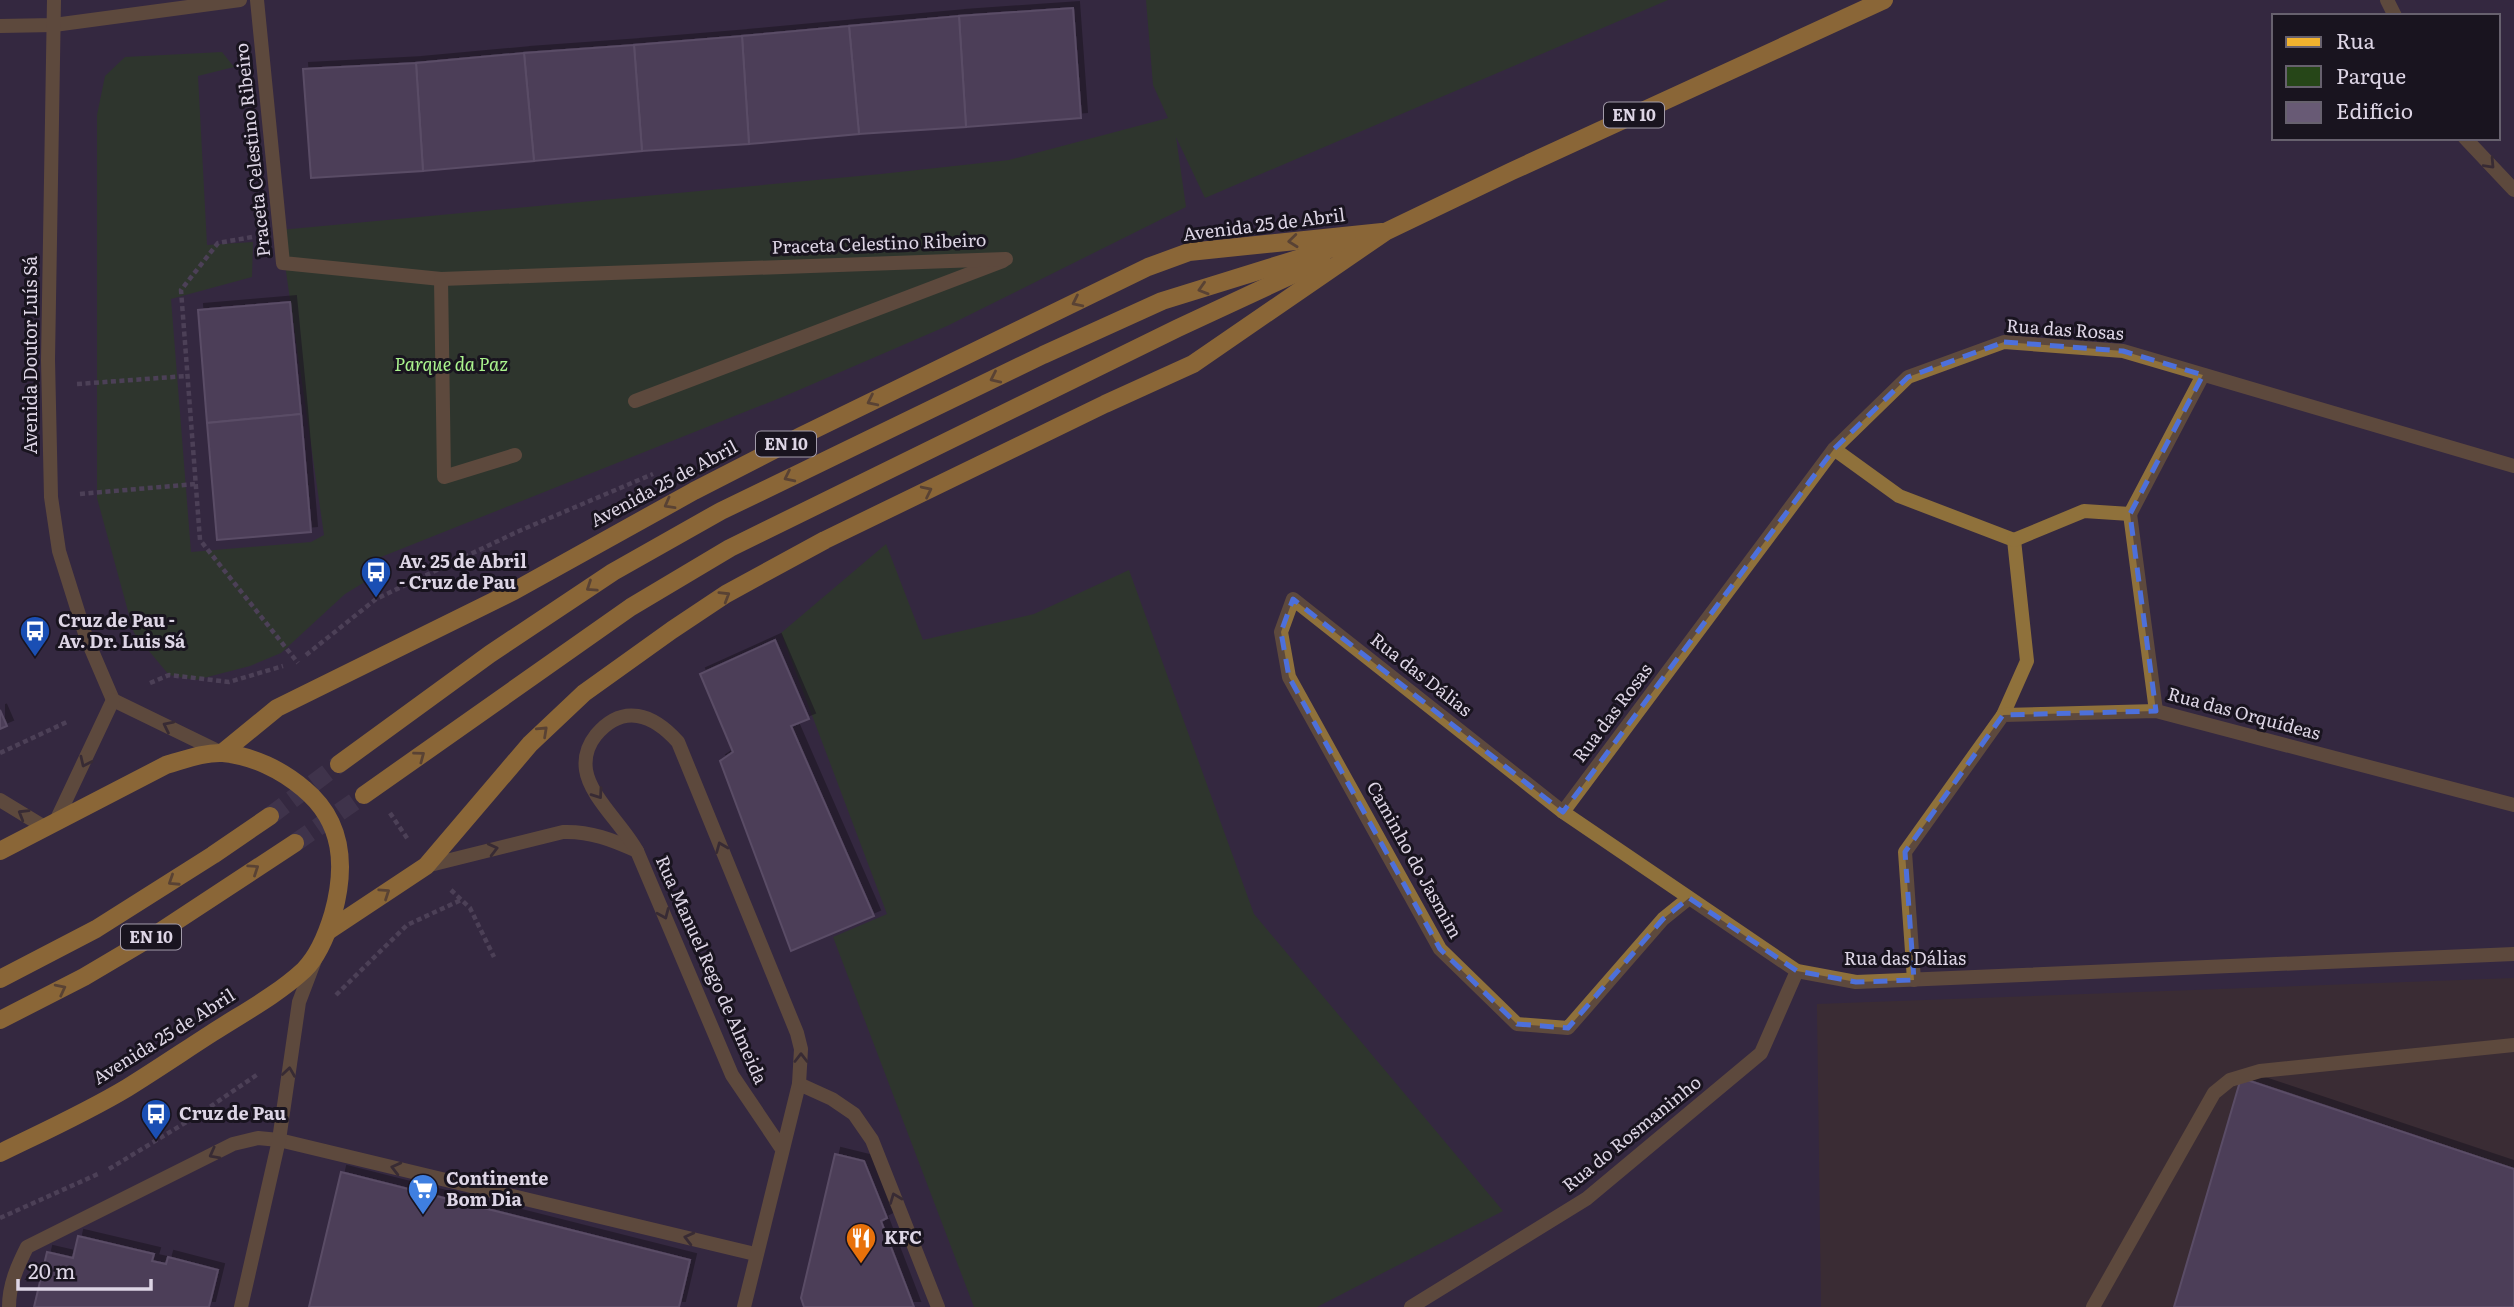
<svg xmlns="http://www.w3.org/2000/svg" width="2514" height="1307" font-family="Literata,serif">
  <style>
    .education { fill: #413226 }
    .green { fill: #264618 }
    .building { fill: #685a75; stroke: #877895; stroke-width: 2; filter: url(#shadow) }
    .lines { fill: none; stroke-linecap: round; stroke-linejoin: round }
    .primary-tunnel { stroke: #4d4259; stroke-width: 18; stroke-dasharray: 18 9; stroke-linecap: butt }
    .path { stroke: #695e73; stroke-width: 4.5; stroke-dasharray: 5 3.5; stroke-linecap: butt }
    .service { stroke: #8f713b; stroke-width: 14 }
    .pedestrian { stroke: #8f713b; stroke-width: 14 }
    .minor { stroke: #8f713b; stroke-width: 14 }
    .tertiary { stroke: #8f713b; stroke-width: 14 }
    .primary { stroke: #f1b22e; stroke-width: 18 }
    .oneway { stroke: #3c3027 }
    .oneway2 { stroke: #856326 }
    .marked { fill: none; stroke: #4d70db; stroke-width: 5; stroke-dasharray: 14 9; stroke-linejoin: round }
    .labels { text-anchor: middle; stroke-width: 6; stroke-linejoin: round; paint-order: stroke }
    .shield { fill: #19141f; stroke: #a29baa; stroke-width: 2 }
    .shield-label { font-size: 16px; font-weight: bold; fill: #ddd5e5 }
    .street-label { font-size: 18px; fill: #ddd5e5; stroke: #19141f }
    .park-label { font-size: 18px; font-style: italic; fill: #abf48e; stroke: #19141f }
    .poi-label { font-size: 18px; font-weight: bold; fill: #ddd5e5; stroke: #19141f; text-anchor: start }
  </style>
  <defs>
    <filter id="shadow"><feDropShadow dx="6" dy="-6" stdDeviation="0" flood-color="#0009"/></filter>
  </defs>
  <rect width="100%" height="100%" fill="#342840"/>
  <polygon class="education" points="2514,978 2514,1307 1821,1307 1817,1004"/>
  <g class="green">
    <polygon points="1146,0 1668,0 1205,198 1176,137 1186,207 947,326 785,396 371,561 373,577 345,594 281,653 250,666 196,680 169,675 134,633 97,498 97,115 105,76 125,57 222,52 234,67 198,76 207,245 253,242 252,277 171,299 191,552 311,542 324,535 280,230 881,174 1009,160 1168,118 1153,85"/>
    <polygon points="886,544 923,640 1034,614 1129,570 1254,914 1503,1211 1317,1307 974,1307 833,937 887,914 781,633"/>
  </g>
  <g class="building">
    <polygon points="1073,8 1081,118 966,127 959,16"/>
    <polygon points="959,16 966,127 859,134 849,26"/>
    <polygon points="849,26 859,134 749,144 742,36"/>
    <polygon points="742,36 749,144 642,151 634,45"/>
    <polygon points="634,45 642,151 534,161 524,53"/>
    <polygon points="524,53 534,161 423,171 416,63"/>
    <polygon points="416,63 423,171 311,178 303,69"/>
    <polygon points="290,302 301,414 207,423 198,310"/>
    <polygon points="301,414 311,532 217,540 207,423"/>
    <polygon points="775,640 809,719 791,726 874,916 791,951 720,761 733,752 700,674"/>
    <polygon points="0,710 7,726 0,729"/>
    <polygon points="2241,1078 2514,1169 2514,1307 2174,1307"/>
    <polygon points="835,1154 864,1161 887,1218 881,1221 914,1307 804,1307 801,1298"/>
    <polygon points="341,1172 690,1260 679,1307 309,1307"/>
    <polygon points="78,1236 154,1254 152,1261 166,1264 168,1257 218,1270 209,1307 34,1307 47,1252 73,1258"/>
  </g>
  <g class="lines">
    <g class="primary-tunnel">
      <polyline points="270,816 339,764"/>
      <polyline points="295,843 364,795"/>
    </g>
    <g class="path">
      <polyline points="252,237 218,243 181,290 200,540 298,663"/>
      <polyline points="77,384 187,376"/>
      <polyline points="80,494 195,484"/>
      <polyline points="306,655 376,599 519,531 653,474"/>
      <polyline points="150,683 169,675 229,682 283,666"/>
      <polyline points="0,753 69,721"/>
      <polyline points="390,813 409,841"/>
      <polyline points="451,890 470,908 494,957"/>
      <polyline points="336,995 407,925 461,900"/>
      <polyline points="109,1169 198,1115 258,1074"/>
      <polyline points="0,1218 98,1174"/>
    </g>
    <g class="service">
      <polyline points="0,800 46,828"/>
      <polyline points="799,1084 832,1099 854,1114 872,1140 938,1307"/>
      <path d="M 9,1307 C 9,1285 17,1267 27,1247 L 233,1144 L 258,1138 L 279,1140 L 755,1254"/>
      <polyline points="241,1307 279,1140 299,1002 315,960"/>
      <polyline points="2093,1307 2214,1093 2230,1080 2260,1071 2514,1045"/>
    </g>
    <polyline class="pedestrian" points="635,401 1003,261"/>
    <g class="minor">
      <polyline points="257,0 283,263 441,279 1006,259"/>
      <polyline points="2387,0 2395,16"/>
      <polyline points="0,26 54,25 240,0"/>
      <polyline points="2465,138 2514,190"/>
      <polyline points="441,279 444,477 515,455"/>
      <polyline points="1834,449 1899,496 2014,540 2027,661 2003,715"/>
      <polyline points="2130,514 2156,711"/>
      <polyline points="2014,540 2084,511 2130,514 2203,375"/>
      <polyline points="1563,812 1834,449 1908,377 2004,342 2123,351 2514,466"/>
      <path d="M 426,866 L 563,832 C 590,831 613,840 637,851"/>
      <polyline points="1689,898 1663,919 1568,1028 1517,1024 1440,949 1289,677 1281,632 1293,599 1563,812 1797,971 1856,982 2514,954"/>
      <polyline points="1914,980 1905,852 2003,715 2156,711 2514,805"/>
      <path d="M 744,1307 L 799,1084 L 801,1049 L 797,1033 L 678,742 C 653,714 623,703 596,735 C 588,745 584,756 586,770 C 590,797 623,825 637,851 L 732,1075 L 782,1149"/>
      <polyline points="1411,1307 1586,1199 1761,1053 1797,971"/>
    </g>
    <g class="tertiary">
      <polyline points="54,0 48,360 51,497 59,551 86,637 113,700"/>
      <polyline points="113,700 222,753"/>
      <polyline points="55,823 113,700"/>
    </g>
    <g class="primary">
      <polyline points="222,753 277,708 514,591 694,491 801,436 1148,267 1189,252 1382,232"/>
      <polyline points="339,764 490,654 613,572 721,511 1043,355 1162,301 1349,243"/>
      <polyline points="364,795 631,607 730,548 1178,328 1322,261"/>
      <path d="M 0,851 L 166,765 C 184,760 204,752 223,753 C 253,756 282,770 304,789 C 344,822 346,867 333,914 C 327,934 319,955 304,970 C 277,995 243,1013 212,1033 C 184,1051 156,1070 127,1088 C 87,1112 43,1132 0,1153"/>
      <polyline points="328,931 426,866 530,744 584,693 672,630 726,594 825,540 1105,404 1193,364 1385,232 1512,171 1884,0"/>
      <polyline points="0,979 96,929 213,855 270,816"/>
      <polyline points="0,1020 84,977 155,935 295,843"/>
    </g>
  </g>
  <defs><path id="oneway-chevron" d="M-2-3.5L2.5 0L-2 3.5" fill="none" stroke-width="1.6" stroke-linecap="round" stroke-linejoin="round" transform="scale(1.75)"/></defs>
  <g class="oneway">
    <use href="#oneway-chevron" transform="translate(2490 164) rotate(47)"/>
    <use href="#oneway-chevron" transform="translate(168 726) rotate(-154)"/>
    <use href="#oneway-chevron" transform="translate(85 762) rotate(115)"/>
    <use href="#oneway-chevron" transform="translate(598 794) rotate(55)"/>
    <use href="#oneway-chevron" transform="translate(23 814) rotate(-149)"/>
    <use href="#oneway-chevron" transform="translate(721 847) rotate(-112)"/>
    <use href="#oneway-chevron" transform="translate(493 849) rotate(-14)"/>
    <use href="#oneway-chevron" transform="translate(664 914) rotate(67)"/>
    <use href="#oneway-chevron" transform="translate(801 1058) rotate(-90)"/>
    <use href="#oneway-chevron" transform="translate(289 1072) rotate(-82)"/>
    <use href="#oneway-chevron" transform="translate(214 1154) rotate(152)"/>
    <use href="#oneway-chevron" transform="translate(396 1168) rotate(-166)"/>
    <use href="#oneway-chevron" transform="translate(895 1198) rotate(-111)"/>
    <use href="#oneway-chevron" transform="translate(689 1238) rotate(-166)"/>
  </g>
  <g class="oneway2">
    <use href="#oneway-chevron" transform="translate(1293 241) rotate(174)"/>
    <use href="#oneway-chevron" transform="translate(1203 289) rotate(163)"/>
    <use href="#oneway-chevron" transform="translate(1077 302) rotate(154)"/>
    <use href="#oneway-chevron" transform="translate(995 378) rotate(155)"/>
    <use href="#oneway-chevron" transform="translate(872 401) rotate(154)"/>
    <use href="#oneway-chevron" transform="translate(789 477) rotate(154)"/>
    <use href="#oneway-chevron" transform="translate(927 491) rotate(-26)"/>
    <use href="#oneway-chevron" transform="translate(669 504) rotate(151)"/>
    <use href="#oneway-chevron" transform="translate(591 587) rotate(146)"/>
    <use href="#oneway-chevron" transform="translate(725 596) rotate(-31)"/>
    <use href="#oneway-chevron" transform="translate(543 731) rotate(-43)"/>
    <use href="#oneway-chevron" transform="translate(420 756) rotate(-37)"/>
    <use href="#oneway-chevron" transform="translate(254 869) rotate(-34)"/>
    <use href="#oneway-chevron" transform="translate(173 881) rotate(147)"/>
    <use href="#oneway-chevron" transform="translate(385 893) rotate(-34)"/>
    <use href="#oneway-chevron" transform="translate(61 989) rotate(-27)"/>
  </g>
  <path d="M0 0H2514V1307H0ZM 2004,342 L 2123,351 L 2203,375 L 2130,514 L 2156,711 L 2003,715 L 1905,852 L 1914,980 L 1856,982 L 1797,971 L 1689,898 L 1663,919 L 1568,1028 L 1517,1024 L 1440,949 L 1289,677 L 1281,632 L 1293,599 L 1563,812 L 1834,449 L 1908,377 Z" fill="#342840" fill-opacity=".55" fill-rule="evenodd"/>
  <path class="marked" d="M 2004,342 L 2123,351 L 2203,375 L 2130,514 L 2156,711 L 2003,715 L 1905,852 L 1914,980 L 1856,982 L 1797,971 L 1689,898 L 1663,919 L 1568,1028 L 1517,1024 L 1440,949 L 1289,677 L 1281,632 L 1293,599 L 1563,812 L 1834,449 L 1908,377 Z"/>
  <defs>
    <g id="bus-pin" transform="scale(1.575)"><path d="M0 17L-7.5 6A9.5 9.5 0 1 1 7.5 6Z" fill="#1a4fb4" stroke="#19141f"/><path d="M-5-6H5V4H4V6H2V4H-2V6H-4V4H-5ZM-3.5-4V0h7V-4ZM-3.5 1.2v1.5H-2V1.2ZM2 1.2v1.5H3.5V1.2Z" fill="#fff"/></g>
    <g id="supermarket-pin" transform="scale(1.575)"><path d="M0 17L-7.5 6A9.5 9.5 0 1 1 7.5 6Z" fill="#3f7fe0" stroke="#19141f"/><path d="M-6-5.5h2.5l.6 2H6L4.5 2H-2.5L-4.4-4H-6ZM-1.5 3.2a1.3 1.3 0 1 0 .1 0ZM3 3.2a1.3 1.3 0 1 0 .1 0Z" fill="#fff"/></g>
    <g id="restaurant-pin" transform="scale(1.575)"><path d="M0 17L-7.5 6A9.5 9.5 0 1 1 7.5 6Z" fill="#e8710a" stroke="#19141f"/><path d="M-5-6h1v4h1v-4h1v4h1v-4h1v5L-1.5 .5V6h-2V.5L-5-1ZM5-6V6H3V1.5H1.5Q1.5-4 5-6Z" fill="#fff"/></g>
  </defs>
  <g fill-rule="evenodd">
    <use href="#bus-pin" x="376" y="572"/>
    <use href="#bus-pin" x="35" y="631"/>
    <use href="#bus-pin" x="156" y="1114"/>
    <use href="#supermarket-pin" x="423" y="1189"/>
    <use href="#restaurant-pin" x="861" y="1238"/>
  </g>
  <g class="labels">
    <g class="shield">
      <rect x="1604" y="102.5" width="60" height="25" rx="5"/>
      <rect x="756" y="431.5" width="60" height="25" rx="5"/>
      <rect x="121" y="924.5" width="60" height="25" rx="5"/>
    </g>
    <g class="shield-label">
      <text x="1634" y="121">EN 10</text>
      <text x="786" y="450">EN 10</text>
      <text x="151" y="943">EN 10</text>
    </g>
    <g class="street-label">
      <text transform="translate(253 150) rotate(-96)" y="6">Praceta Celestino Ribeiro</text>
      <text transform="translate(1264 225) rotate(-7)" y="6">Avenida 25 de Abril</text>
      <text transform="translate(879 244) rotate(-2)" y="6">Praceta Celestino Ribeiro</text>
      <text transform="translate(2065 330) rotate(4)" y="6">Rua das Rosas</text>
      <text transform="translate(31 355) rotate(-90)" y="6">Avenida Doutor Luís Sá</text>
      <text transform="translate(664 484) rotate(-28)" y="6">Avenida 25 de Abril</text>
      <text transform="translate(1421 675) rotate(38)" y="6">Rua das Dálias</text>
      <text transform="translate(1613 713) rotate(-53)" y="6">Rua das Rosas</text>
      <text transform="translate(2244 714) rotate(15)" y="6">Rua das Orquídeas</text>
      <text transform="translate(1414 860) rotate(61)" y="6">Caminho do Jasmim</text>
      <text x="1905" y="965">Rua das Dálias</text>
      <text transform="translate(711 970) rotate(66)" y="6">Rua Manuel Rego de Almeida</text>
      <text transform="translate(164 1037) rotate(-32)" y="6">Avenida 25 de Abril</text>
      <text transform="translate(1632 1134) rotate(-39)" y="6">Rua do Rosmaninho</text>
    </g>
    <g class="park-label">
      <text x="451" y="371">Parque da Paz</text>
    </g>
    <g class="poi-label">
      <text x="399" y="568">Av. 25 de Abril<tspan x="399" dy="21">- Cruz de Pau</tspan></text>
      <text x="58" y="627">Cruz de Pau -<tspan x="58" dy="21">Av. Dr. Luis Sá</tspan></text>
      <text x="179" y="1120">Cruz de Pau</text>
      <text x="446" y="1185">Continente<tspan x="446" dy="21">Bom Dia</tspan></text>
      <text x="884" y="1244">KFC</text>
    </g>
  </g>
  <rect x="2272" y="14" width="228" height="126" fill="#19141f" stroke="#67616e" stroke-width="2"/>
  <rect x="2286" y="37" width="35" height="10" fill="#f1b22e" stroke="#67616e" stroke-width="2"/>
  <text x="2336" y="49" font-size="21" fill="#ddd5e5">Rua</text>
  <rect x="2286" y="66" width="35" height="21" fill="#264618" stroke="#67616e" stroke-width="2"/>
  <text x="2336" y="84" font-size="21" fill="#ddd5e5">Parque</text>
  <rect x="2286" y="102" width="35" height="21" fill="#685a75" stroke="#67616e" stroke-width="2"/>
  <text x="2336" y="119" font-size="21" fill="#ddd5e5">Edifício</text>
  <path d="M18 1279v10h133v-10" fill="none" stroke="#ddd5e5" stroke-width="3.5"/>
  <text x="28" y="1279" font-size="21" fill="#ddd5e5" stroke="#19141f" stroke-width="5" paint-order="stroke">20 m</text>
</svg>
